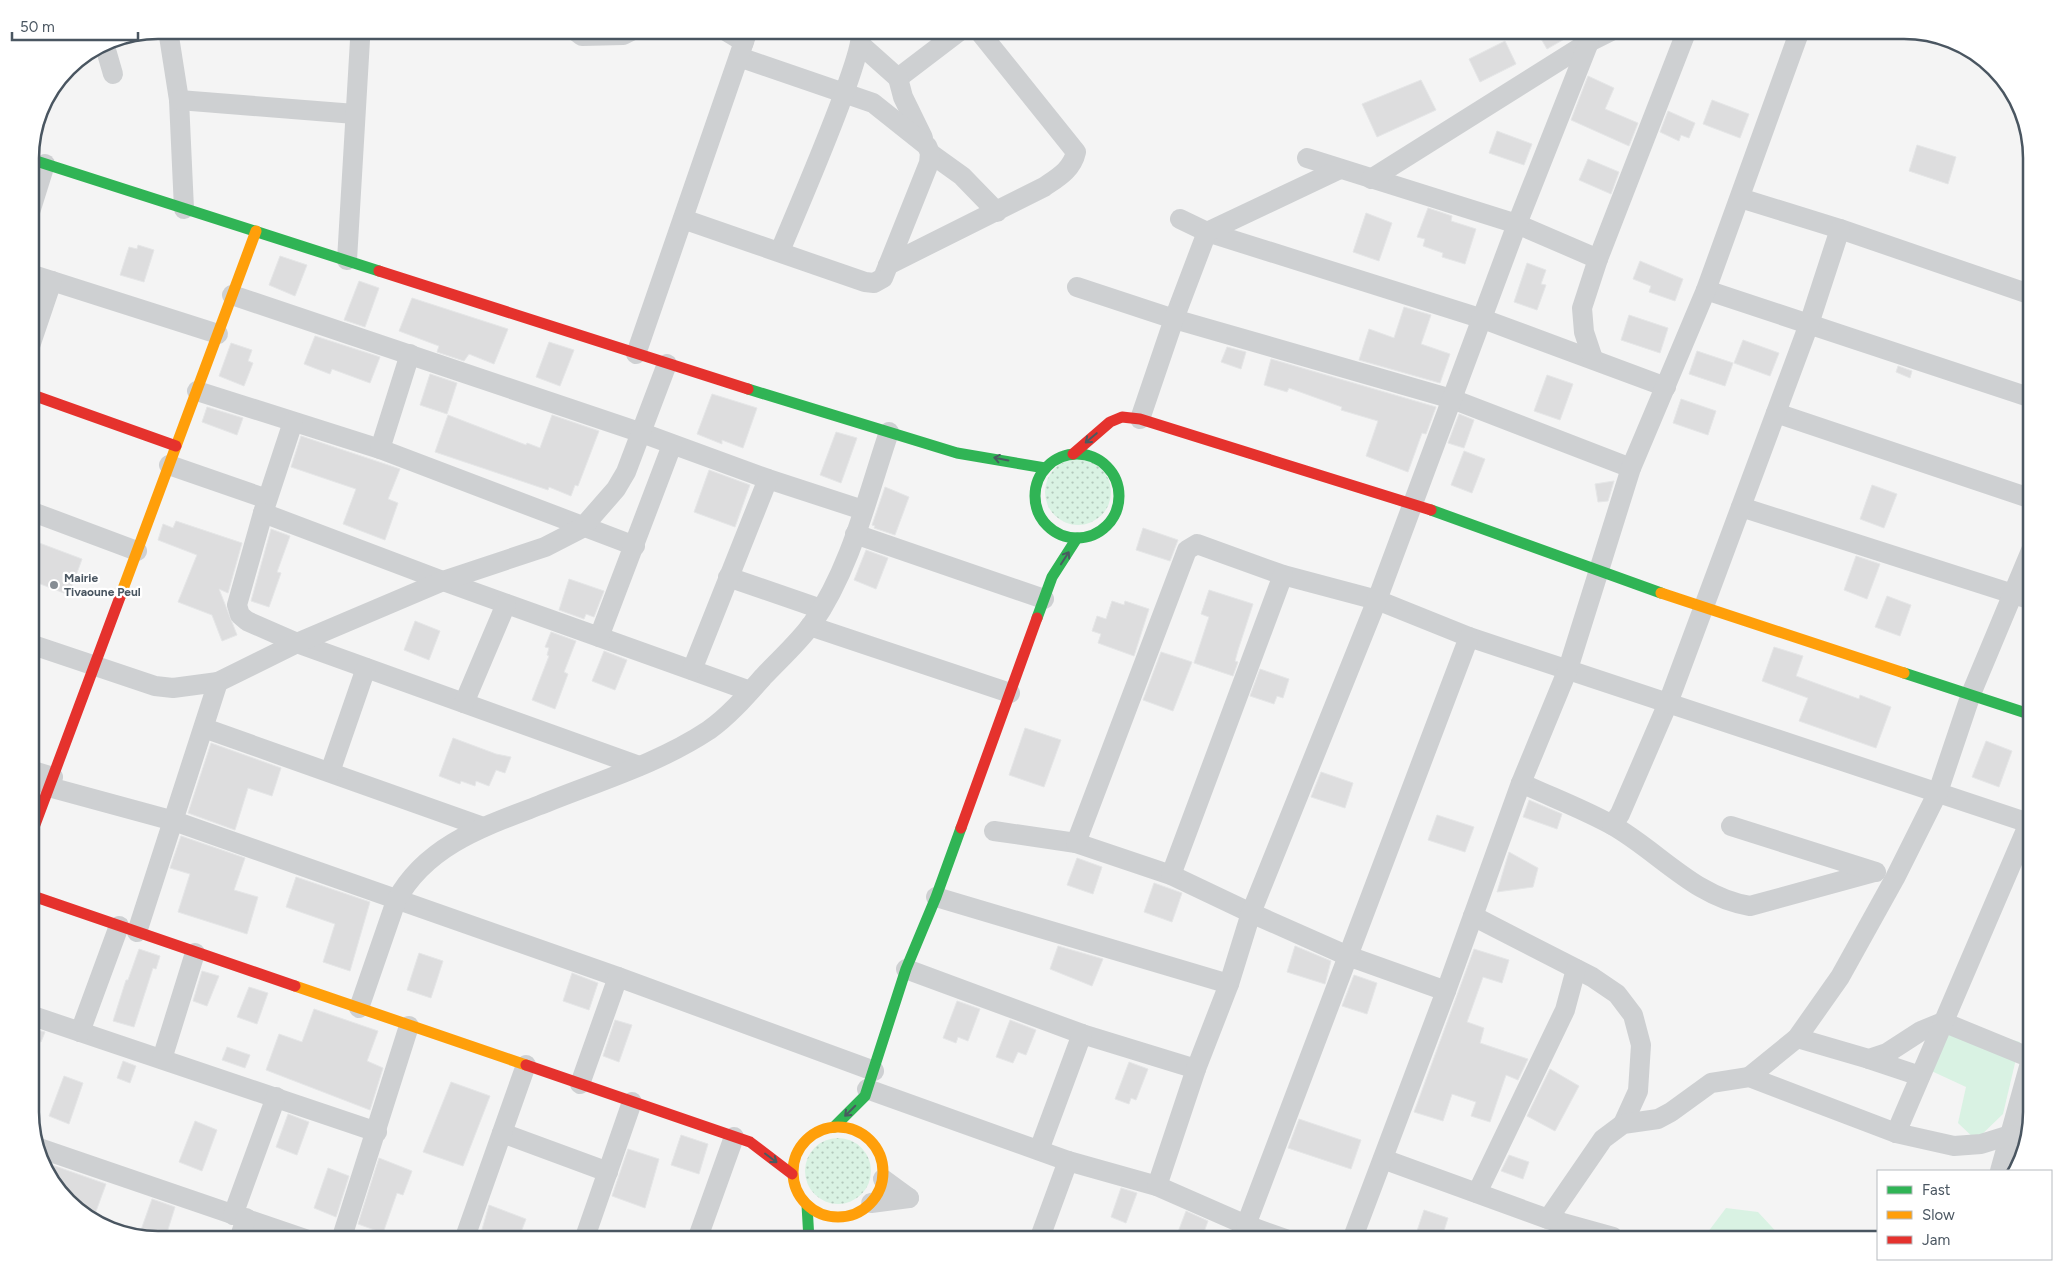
<svg xmlns="http://www.w3.org/2000/svg" width="2062" height="1270" font-family="Figtree,sans-serif">
  <style>
    .grass { fill: url(#grass-dots) }
    .garden { fill: #d9f2e3 }
    .building { fill: #ddddde; stroke: #e5e6e7 }
    .lines { fill: none; stroke-linecap: round; stroke-linejoin: round }
    .street { stroke: #ced0d2; stroke-width: 20 }
    .fast { stroke: #30b455; stroke-width: 11 }
    .slow { stroke: #ff9f0a; stroke-width: 11 }
    .jam { stroke: #e5322d; stroke-width: 11 }
    .oneway { stroke: #495b60 }
    .poi-dot { fill: #868d94; stroke: #fff; stroke-width: 2 }
    .labels { text-anchor: middle; stroke-width: 4.5; stroke-linejoin: round; paint-order: stroke }
    .poi-label { font-size: 12px; font-weight: bold; fill: #4a5661; stroke: #fff; text-anchor: start }
    .rim { fill: none; stroke: #4a5661; stroke-width: 2.5 }
  </style>
  <defs>
    <pattern id="grass-dots" width="8" height="8" patternUnits="userSpaceOnUse" patternTransform="scale(1.25)"><rect width="8" height="8" fill="#d9f2e3"/><path d="M2 2h.1M6 6h.1" fill="none" stroke="#b2c7bb" stroke-width="1.8" stroke-linecap="round"/></pattern>
  </defs>
  <rect width="100%" height="100%" fill="#f4f4f4"/>
  <g class="grass">
    <circle cx="1078" cy="492" r="33"/>
    <circle cx="838" cy="1171" r="33"/>
  </g>
  <g class="garden">
    <polygon points="1931,1016 2020,1042 2003,1114 1976,1140 1958,1123 1966,1087 1925,1068"/>
    <polygon points="1726,1208 1758,1212 1784,1240 1839,1236 1844,1240 1702,1240"/>
  </g>
  <g class="building">
    <polygon points="1536,30 1580,30 1547,49"/>
    <polygon points="1505,41 1516,64 1480,82 1469,59"/>
    <polygon points="1588,76 1614,88 1605,109 1638,123 1629,146 1571,120"/>
    <polygon points="1421,80 1436,110 1377,137 1362,104"/>
    <polygon points="1712,100 1749,114 1740,138 1703,124"/>
    <polygon points="1668,111 1695,123 1689,138 1681,135 1679,141 1660,132"/>
    <polygon points="1497,131 1532,144 1524,165 1489,153"/>
    <polygon points="1917,145 1956,157 1948,184 1909,171"/>
    <polygon points="1588,159 1619,172 1611,194 1579,180"/>
    <polygon points="1428,208 1452,216 1451,221 1476,229 1465,264 1442,257 1443,253 1423,246 1425,239 1417,237"/>
    <polygon points="1366,213 1392,223 1379,261 1353,252"/>
    <polygon points="138,245 154,250 144,282 120,275 129,247 137,249"/>
    <polygon points="280,256 307,265 295,296 269,285"/>
    <polygon points="1640,261 1683,279 1675,301 1649,292 1651,286 1633,279"/>
    <polygon points="1527,263 1546,270 1541,284 1546,285 1537,310 1514,302"/>
    <polygon points="359,281 379,288 365,327 344,320"/>
    <polygon points="412,298 508,329 494,364 469,354 464,361 437,352 439,346 399,331"/>
    <polygon points="1404,307 1431,315 1421,344 1450,354 1440,383 1359,360 1369,329 1394,338"/>
    <polygon points="1629,315 1668,328 1660,353 1621,340"/>
    <polygon points="315,336 380,357 370,383 332,369 330,374 304,364"/>
    <polygon points="1743,340 1779,353 1770,376 1734,363"/>
    <polygon points="549,342 574,350 560,386 536,377"/>
    <polygon points="231,343 252,350 248,361 253,363 244,386 219,376"/>
    <polygon points="1227,347 1246,352 1241,369 1221,362"/>
    <polygon points="1697,351 1733,363 1725,386 1689,374"/>
    <polygon points="1271,359 1436,407 1426,434 1422,433 1408,472 1366,456 1378,421 1341,410 1342,407 1289,388 1287,392 1264,385"/>
    <polygon points="1898,366 1912,371 1910,378 1896,372"/>
    <polygon points="430,374 457,383 447,414 420,405"/>
    <polygon points="1547,375 1573,384 1560,420 1534,411"/>
    <polygon points="712,394 757,408 743,448 722,440 722,444 697,434"/>
    <polygon points="1681,399 1716,411 1708,435 1673,423"/>
    <polygon points="207,407 243,418 237,435 202,422"/>
    <polygon points="1459,414 1474,420 1464,448 1448,443"/>
    <polygon points="448,415 526,445 527,443 540,448 552,415 599,431 578,486 575,485 571,496 549,487 548,490 435,452"/>
    <polygon points="836,432 857,438 841,483 820,475"/>
    <polygon points="301,436 400,469 388,499 398,503 385,540 343,524 356,489 291,467"/>
    <polygon points="1464,451 1485,459 1472,493 1451,485"/>
    <polygon points="709,470 750,485 735,527 694,512"/>
    <polygon points="1614,481 1608,501 1598,502 1595,484"/>
    <polygon points="1872,485 1897,494 1884,528 1860,519"/>
    <polygon points="885,487 909,497 895,535 874,528 875,526 872,525"/>
    <polygon points="176,521 242,543 228,593 219,589 237,635 222,641 212,615 178,602 197,555 158,540 163,524 173,528"/>
    <polygon points="1143,528 1178,540 1170,561 1136,550"/>
    <polygon points="271,529 290,536 277,572 281,573 269,607 251,601"/>
    <polygon points="34,541 82,559 69,595 30,580 30,552"/>
    <polygon points="866,550 888,558 876,589 854,580"/>
    <polygon points="1856,556 1880,564 1867,599 1844,590"/>
    <polygon points="569,579 604,591 594,617 586,614 584,619 559,610"/>
    <polygon points="1209,590 1253,604 1238,650 1235,661 1238,662 1233,676 1194,663 1209,617 1201,614"/>
    <polygon points="1887,596 1911,605 1900,636 1875,627"/>
    <polygon points="1112,601 1124,605 1125,601 1149,609 1134,656 1098,643 1101,634 1092,631 1097,616 1106,619"/>
    <polygon points="415,621 440,631 429,660 404,650"/>
    <polygon points="551,632 576,641 564,672 568,674 555,709 532,700 549,656 547,655 549,648 545,647"/>
    <polygon points="1774,647 1803,656 1796,676 1859,699 1860,695 1891,707 1876,748 1799,721 1808,698 1762,681"/>
    <polygon points="604,651 627,660 615,690 592,681"/>
    <polygon points="1161,652 1192,662 1173,711 1143,700"/>
    <polygon points="1260,669 1289,679 1283,698 1277,696 1274,704 1250,696"/>
    <polygon points="1025,728 1061,740 1044,787 1009,775"/>
    <polygon points="453,738 496,754 511,757 505,773 496,770 489,786 476,781 475,786 461,781 460,784 439,776"/>
    <polygon points="1986,741 2012,751 1999,787 1972,777"/>
    <polygon points="211,743 281,768 272,796 248,788 235,830 188,813"/>
    <polygon points="1321,772 1353,783 1345,808 1311,797"/>
    <polygon points="1529,800 1562,814 1557,829 1523,817"/>
    <polygon points="1437,815 1474,827 1465,852 1428,840"/>
    <polygon points="181,836 245,858 234,890 258,897 247,934 178,912 190,874 170,868"/>
    <polygon points="1509,852 1538,868 1533,887 1497,892"/>
    <polygon points="1077,858 1102,867 1093,894 1067,885"/>
    <polygon points="296,877 370,902 350,971 323,962 335,924 286,907"/>
    <polygon points="1154,883 1182,893 1172,922 1144,912"/>
    <polygon points="1058,946 1103,959 1092,986 1050,969"/>
    <polygon points="1295,946 1331,961 1325,984 1287,972"/>
    <polygon points="139,949 160,956 156,969 153,968 134,1027 113,1021 126,980 128,980"/>
    <polygon points="1474,949 1509,960 1502,983 1483,977 1467,1022 1484,1028 1480,1043 1528,1059 1518,1080 1506,1075 1490,1122 1471,1116 1476,1102 1452,1094 1443,1121 1414,1112"/>
    <polygon points="419,953 443,961 431,998 407,990"/>
    <polygon points="202,971 219,976 207,1006 193,1001"/>
    <polygon points="572,973 598,983 589,1010 563,1001"/>
    <polygon points="1354,975 1377,983 1367,1014 1342,1006"/>
    <polygon points="249,987 268,993 257,1024 237,1017"/>
    <polygon points="957,1001 980,1009 968,1041 958,1037 956,1043 943,1038"/>
    <polygon points="314,1009 378,1031 367,1061 383,1068 370,1110 266,1070 279,1034 302,1042"/>
    <polygon points="615,1020 632,1025 619,1062 603,1056"/>
    <polygon points="1010,1020 1036,1030 1026,1055 1018,1052 1013,1063 996,1057"/>
    <polygon points="30,1028 45,1032 41,1042 30,1038"/>
    <polygon points="227,1047 250,1055 245,1068 222,1060"/>
    <polygon points="123,1061 136,1066 130,1083 117,1078"/>
    <polygon points="1129,1062 1148,1069 1136,1100 1131,1098 1129,1104 1115,1099"/>
    <polygon points="1550,1069 1579,1086 1555,1131 1527,1116"/>
    <polygon points="64,1076 83,1083 69,1124 49,1116"/>
    <polygon points="451,1082 490,1096 463,1166 423,1152"/>
    <polygon points="288,1114 309,1122 297,1155 276,1147"/>
    <polygon points="1299,1119 1361,1140 1351,1169 1288,1148"/>
    <polygon points="195,1121 217,1130 202,1171 179,1162"/>
    <polygon points="681,1135 708,1144 699,1174 671,1165"/>
    <polygon points="628,1149 659,1159 645,1208 612,1196"/>
    <polygon points="1509,1155 1529,1162 1523,1179 1501,1171"/>
    <polygon points="379,1158 412,1171 403,1195 397,1193 383,1233 358,1224"/>
    <polygon points="52,1165 106,1184 95,1214 79,1208 48,1176"/>
    <polygon points="328,1168 349,1176 336,1217 314,1208"/>
    <polygon points="1121,1188 1137,1193 1126,1223 1111,1217"/>
    <polygon points="152,1199 175,1207 165,1239 141,1230"/>
    <polygon points="489,1205 526,1219 518,1240 479,1240"/>
    <polygon points="1424,1210 1448,1218 1441,1240 1414,1240"/>
    <polygon points="1186,1211 1208,1221 1201,1240 1175,1240"/>
  </g>
  <g class="lines">
    <g class="street">
      <polyline points="168,30 179,100 184,209"/>
      <polyline points="574,30 582,36 623,35 633,30"/>
      <polyline points="724,30 744,42"/>
      <polyline points="104,43 113,74"/>
      <polyline points="861,45 898,78 961,30"/>
      <polyline points="898,78 903,97 923,138"/>
      <polyline points="179,100 355,114"/>
      <polyline points="930,153 962,176 997,212"/>
      <polyline points="1307,158 1517,224 1598,259"/>
      <polyline points="1371,179 1589,42 1613,30"/>
      <polyline points="1740,198 1840,229 2032,295"/>
      <polyline points="30,212 45,164"/>
      <polyline points="683,219 865,282 874,283 883,278 929,163 930,153 927,146 873,103 739,57"/>
      <polyline points="1180,219 1207,232 1483,319 1666,387"/>
      <path d="M 780,251 C 793,219 867,51 860,30"/>
      <polyline points="347,260 360,40 358,30"/>
      <path d="M 888,265 L 1044,187 C 1057,178 1072,170 1076,152 L 978,30"/>
      <polyline points="30,274 218,334"/>
      <polyline points="1077,287 1174,319 1452,399 1631,468"/>
      <polyline points="1706,290 2032,398"/>
      <polyline points="232,295 642,433 768,479 863,510"/>
      <polyline points="30,346 52,281"/>
      <polyline points="636,354 748,30"/>
      <polyline points="1593,359 1584,332 1582,308 1598,259 1687,30"/>
      <polyline points="197,391 380,449 635,546"/>
      <polyline points="1776,413 2032,499"/>
      <polyline points="1140,419 1174,319 1207,232 1340,169"/>
      <polyline points="293,422 263,513 237,605 240,615 247,621 297,643 639,766"/>
      <polyline points="380,449 410,354"/>
      <polyline points="169,465 267,499"/>
      <polyline points="1741,507 2032,600"/>
      <polyline points="30,511 137,551"/>
      <polyline points="263,513 443,581 750,691"/>
      <polyline points="855,534 1044,599"/>
      <polyline points="728,577 821,609"/>
      <polyline points="810,626 1010,693"/>
      <polyline points="599,637 672,445"/>
      <polyline points="30,644 155,686 173,688 218,682 297,643 443,581 545,547 582,528 616,489 626,472 667,364"/>
      <polyline points="692,670 768,479"/>
      <polyline points="464,703 506,604"/>
      <polyline points="204,728 483,827"/>
      <polyline points="30,770 53,777"/>
      <polyline points="330,772 366,668"/>
      <path d="M 1521,783 C 1551,797 1583,809 1612,825 C 1658,851 1696,898 1750,906 L 1874,872"/>
      <polyline points="49,787 174,821 618,977 874,1071"/>
      <polyline points="1612,825 1620,814 1668,703 1809,324 1840,229"/>
      <polyline points="1731,826 1876,872"/>
      <polyline points="994,831 1076,843 1171,875 1251,913 1348,956 1446,991"/>
      <polyline points="1076,843 1187,550 1197,544 1283,575 1377,600 1469,637 2032,824"/>
      <polyline points="1171,875 1283,575"/>
      <polyline points="936,897 1229,984"/>
      <polyline points="1473,916 1592,977 1617,994 1633,1015 1641,1045 1638,1091 1623,1124"/>
      <polyline points="137,932 218,682"/>
      <polyline points="906,969 1082,1034 1196,1069"/>
      <path d="M 359,1008 L 396,901 C 426,845 485,826 540,805 C 596,782 658,764 709,730 C 729,716 747,695 763,677 C 779,660 798,643 812,624 C 851,568 867,497 889,432"/>
      <polyline points="30,1015 377,1132"/>
      <polyline points="80,1032 119,926"/>
      <polyline points="1797,1038 1869,1059 1887,1053 1921,1031 1943,1022 2031,1058"/>
      <polyline points="162,1059 195,953"/>
      <polyline points="1869,1059 1920,1076"/>
      <polyline points="1749,1077 1797,1038 1840,977 1895,878 1938,792 1971,694 2032,548"/>
      <polyline points="580,1084 618,977"/>
      <polyline points="867,1089 1068,1161 1157,1186 1246,1225 1288,1240"/>
      <polyline points="502,1133 608,1172"/>
      <polyline points="1896,1133 2029,823"/>
      <polyline points="39,1148 308,1240"/>
      <polyline points="1039,1150 1082,1034"/>
      <polyline points="1383,1159 1548,1219 1613,1237 1616,1240"/>
      <polyline points="2000,1171 2032,1056"/>
      <polyline points="883,1179 909,1198"/>
      <polyline points="1157,1186 1196,1069 1229,984 1251,913 1377,600 1517,224 1589,42"/>
      <polyline points="1477,1193 1565,1010 1576,969"/>
      <polyline points="871,1203 909,1198"/>
      <polyline points="233,1215 276,1097"/>
      <polyline points="1548,1219 1603,1139 1623,1124 1658,1119 1671,1112 1711,1083 1749,1077 1896,1133 1954,1146 1981,1144 2010,1135"/>
      <polyline points="1246,1225 1469,637"/>
      <polyline points="239,1240 246,1218"/>
      <polyline points="341,1240 409,1026"/>
      <polyline points="464,1240 526,1065"/>
      <polyline points="584,1240 632,1102"/>
      <polyline points="697,1240 734,1137"/>
      <polyline points="1039,1240 1068,1161"/>
      <polyline points="1352,1240 1446,991 1521,783 1568,669 1631,468 1706,290 1800,30"/>
    </g>
    <g class="fast">
      <polyline points="30,159 379,271"/>
      <polyline points="748,389 957,453 1045,468"/>
      <circle cx="1077" cy="496" r="42"/>
      <polyline points="1431,510 1661,593"/>
      <polyline points="1037,618 1052,577 1077,538"/>
      <polyline points="1904,673 2032,715"/>
      <polyline points="834,1127 865,1096 906,969 936,897 961,828"/>
      <polyline points="807,1205 809,1240"/>
    </g>
    <g class="slow">
      <polyline points="1661,593 1904,673"/>
      <polyline points="120,597 256,231"/>
      <polyline points="295,986 526,1065"/>
      <circle cx="838" cy="1172" r="45"/>
    </g>
    <g class="jam">
      <polyline points="379,271 748,389"/>
      <polyline points="30,394 176,446"/>
      <polyline points="1073,454 1110,422 1122,417 1140,419 1431,510"/>
      <polyline points="961,828 1037,618"/>
      <polyline points="30,838 120,597"/>
      <polyline points="30,895 295,986"/>
      <polyline points="526,1065 750,1142 792,1174"/>
    </g>
  </g>
  <defs><path id="oneway-shaft" d="M-6 0H5M1.5-3L5.5 0L1.5 3" fill="none" stroke-width="1.6" stroke-linecap="round" stroke-linejoin="round" transform="scale(1.25)"/></defs>
  <g class="oneway">
    <use href="#oneway-shaft" transform="translate(1091 438) rotate(140)"/>
    <use href="#oneway-shaft" transform="translate(1001 459) rotate(-169)"/>
    <use href="#oneway-shaft" transform="translate(1065 558) rotate(-57)"/>
    <use href="#oneway-shaft" transform="translate(850 1111) rotate(135)"/>
    <use href="#oneway-shaft" transform="translate(771 1158) rotate(37)"/>
  </g>
  <circle class="poi-dot" cx="54" cy="585" r="5"/>
  <g class="labels">
    <g class="poi-label">
      <text x="64" y="582">Mairie<tspan x="64" dy="14">Tivaoune Peul</tspan></text>
    </g>
  </g>
  <path d="M0 0H2062V1270H0ZM158 39H1904A119 119 0 0 1 2023 158V1112A119 119 0 0 1 1904 1231H158A119 119 0 0 1 39 1112V158A119 119 0 0 1 158 39Z" fill="#fff" fill-rule="evenodd"/>
  <path class="rim" d="M158 39H1904A119 119 0 0 1 2023 158V1112A119 119 0 0 1 1904 1231H158A119 119 0 0 1 39 1112V158A119 119 0 0 1 158 39Z"/>
  <rect x="1877" y="1170" width="175" height="90" fill="#ffffff" stroke="#b7bbc0"/>
  <rect x="1887" y="1186" width="25" height="8" fill="#30b455" stroke="#b7bbc0"/>
  <text x="1922" y="1195" font-size="15" fill="#4a5661">Fast</text>
  <rect x="1887" y="1211" width="25" height="8" fill="#ff9f0a" stroke="#b7bbc0"/>
  <text x="1922" y="1220" font-size="15" fill="#4a5661">Slow</text>
  <rect x="1887" y="1236" width="25" height="8" fill="#e5322d" stroke="#b7bbc0"/>
  <text x="1922" y="1245" font-size="15" fill="#4a5661">Jam</text>
  <path d="M12 32v8h126v-8" fill="none" stroke="#4a5661" stroke-width="2.5"/>
  <text x="20" y="32" font-size="15" fill="#4a5661" stroke="#ffffff" stroke-width="4" paint-order="stroke">50 m</text>
</svg>
